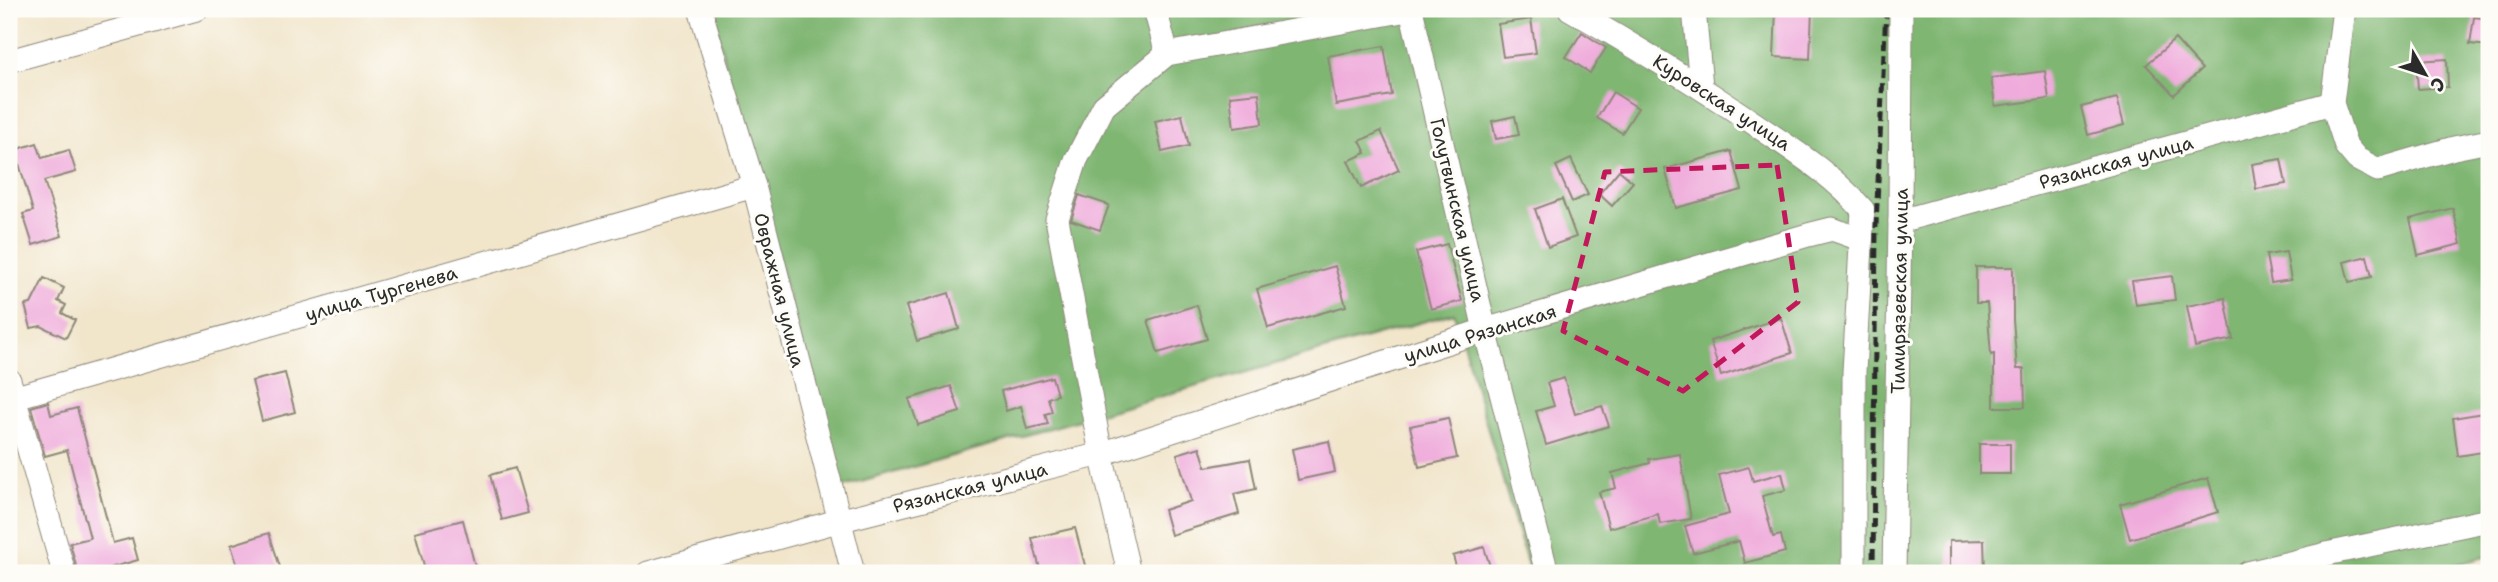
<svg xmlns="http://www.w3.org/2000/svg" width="2498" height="582" font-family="'Shantell Sans',sans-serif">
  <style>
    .forest { fill: #7fb672; stroke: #55704e; stroke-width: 2 }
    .building { fill: #efabdb }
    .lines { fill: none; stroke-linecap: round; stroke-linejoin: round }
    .minor-casing { stroke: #8e887a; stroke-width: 25 }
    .minor { stroke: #fff; stroke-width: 23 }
    .rail { stroke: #2b2b2b; stroke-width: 5; stroke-dasharray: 10 5; stroke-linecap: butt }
    .marked { fill: none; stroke: #c2185b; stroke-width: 5; stroke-dasharray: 14 9; stroke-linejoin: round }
    .labels { text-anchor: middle; stroke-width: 6; stroke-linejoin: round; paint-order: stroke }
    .street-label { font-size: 19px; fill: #2b2b2b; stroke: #fdfcf7 }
  </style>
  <rect width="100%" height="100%" fill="#fdfcf7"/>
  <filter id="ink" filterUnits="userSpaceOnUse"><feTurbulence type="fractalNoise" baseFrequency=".0143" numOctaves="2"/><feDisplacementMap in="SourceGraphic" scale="14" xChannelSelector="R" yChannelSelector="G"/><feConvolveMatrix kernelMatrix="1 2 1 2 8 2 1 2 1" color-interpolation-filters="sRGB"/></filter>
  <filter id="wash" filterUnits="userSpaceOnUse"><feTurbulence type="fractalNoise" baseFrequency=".00686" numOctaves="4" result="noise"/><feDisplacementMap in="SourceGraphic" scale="28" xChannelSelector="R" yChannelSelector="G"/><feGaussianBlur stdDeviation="1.57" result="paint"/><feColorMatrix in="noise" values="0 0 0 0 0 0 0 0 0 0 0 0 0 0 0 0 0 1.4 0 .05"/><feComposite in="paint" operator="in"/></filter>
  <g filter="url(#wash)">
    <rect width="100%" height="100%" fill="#f1e5ca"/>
    <polygon class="forest" points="711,9 2489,9 2489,556 2422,573 1530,573 1454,313 840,488"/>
    <g id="blocks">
      <g class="building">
        <polygon points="1776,9 1812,9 1810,59 1774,57"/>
        <polygon points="2474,17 2489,19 2489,46 2470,44"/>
        <polygon points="1531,19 1536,53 1503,57 1498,24"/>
        <polygon points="1582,32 1606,48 1590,73 1566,57"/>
        <polygon points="2175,39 2202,69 2174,95 2146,65"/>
        <polygon points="1384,46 1392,95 1336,105 1328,56"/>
        <polygon points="2447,59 2448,87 2418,89 2416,61"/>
        <polygon points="2045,71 2049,99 1995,106 1991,78"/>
        <polygon points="1613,92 1638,108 1622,133 1597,118"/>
        <polygon points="1259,93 1262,124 1234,128 1230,96"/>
        <polygon points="2117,98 2124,125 2088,135 2081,107"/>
        <polygon points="1182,115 1189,146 1162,152 1155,121"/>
        <polygon points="1515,116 1519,135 1496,139 1492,121"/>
        <polygon points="1381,131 1399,170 1361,188 1348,161 1366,153 1360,141"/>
        <polygon points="37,143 42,158 69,150 76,172 44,181 62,236 33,245 23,214 33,211 15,150"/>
        <polygon points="1731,151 1742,190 1676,208 1665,169"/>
        <polygon points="1571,159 1588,195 1572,202 1556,166"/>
        <polygon points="2281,159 2286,184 2256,189 2252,164"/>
        <polygon points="1619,170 1633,182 1612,206 1599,194"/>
        <polygon points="1079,195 1109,205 1100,230 1071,220"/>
        <polygon points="1562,199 1576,237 1548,247 1535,209"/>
        <polygon points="2453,208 2461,244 2418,255 2410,219"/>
        <polygon points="1447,244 1462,301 1431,309 1416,252"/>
        <polygon points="2286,252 2291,280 2271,283 2266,255"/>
        <polygon points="2367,256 2372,277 2349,282 2344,262"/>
        <polygon points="1335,266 1346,306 1268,328 1257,289"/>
        <polygon points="1976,267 2013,267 2013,320 2017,369 2024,369 2025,407 1994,407 1994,354 1991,355 1987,303 1976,303"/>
        <polygon points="2172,276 2175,300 2136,305 2132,281"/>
        <polygon points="44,278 64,288 58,301 66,305 62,313 75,320 66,338 41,326 31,328 25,305 31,304"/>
        <polygon points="949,293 959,329 917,341 906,306"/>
        <polygon points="2225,298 2233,339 2195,347 2187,306"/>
        <polygon points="1197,305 1207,339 1158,353 1148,320"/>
        <polygon points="1781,318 1792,353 1721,376 1710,341"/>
        <polygon points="285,373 295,412 262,421 252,381"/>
        <polygon points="1052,377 1057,395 1048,398 1052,412 1045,414 1048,424 1027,429 1021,406 1006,411 1001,391"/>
        <polygon points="1564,378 1575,414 1602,406 1609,426 1546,445 1536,411 1554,406 1547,383"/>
        <polygon points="951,386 960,412 918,425 909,399"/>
        <polygon points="48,402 51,415 77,408 113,543 132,538 138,560 92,573 78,573 70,543 90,538 67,450 45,456 31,407"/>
        <polygon points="2489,412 2489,451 2458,456 2453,418"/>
        <polygon points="1448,418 1457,458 1419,467 1410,426"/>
        <polygon points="1329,441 1335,472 1298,480 1292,449"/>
        <rect x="1979" y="444" width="31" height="30"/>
        <polygon points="1200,447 1206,467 1250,459 1256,489 1234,494 1239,514 1171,535 1164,510 1191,501 1177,454"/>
        <polygon points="1680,454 1691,519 1660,524 1658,514 1609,528 1599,492 1616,488 1612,473 1650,463 1649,459"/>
        <polygon points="1749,467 1753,481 1782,473 1786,490 1762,496 1773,537 1781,535 1785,552 1745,563 1739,541 1693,553 1685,526 1729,514 1719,475"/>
        <polygon points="515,468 528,513 502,520 490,475"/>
        <polygon points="2208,478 2218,512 2130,539 2120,504"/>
        <polygon points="463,520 476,570 464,573 426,573 415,532"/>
        <polygon points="1075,528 1087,573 1041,573 1032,538"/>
        <polygon points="269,533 282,573 240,573 231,545"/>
        <polygon points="1984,540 1985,571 1949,571 1949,541"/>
        <polygon points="1484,547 1492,573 1458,573 1453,556"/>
      </g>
    </g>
  </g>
  <g filter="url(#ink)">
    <use href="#blocks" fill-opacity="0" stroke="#8e887a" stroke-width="2"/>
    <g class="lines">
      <g class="minor-casing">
        <g id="minor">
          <polyline points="700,9 754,186 853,573"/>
          <polyline points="1155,9 1167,54"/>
          <polyline points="1411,9 1485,330 1547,573"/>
          <path d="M 1570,9 C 1633,45 1695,83 1755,124 C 1795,152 1831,173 1863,210 L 1854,372 L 1854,573"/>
          <polyline points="1694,9 1701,86"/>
          <polyline points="2344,9 2332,103 2346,146 2357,159 2378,170 2454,148 2489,141"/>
          <polyline points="9,61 197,9"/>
          <polyline points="1900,221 2332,103"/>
          <polyline points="9,380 64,573"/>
          <polyline points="9,399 754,186"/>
          <polyline points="648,573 838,521 1101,454 1485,330 1808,235 1832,229 1860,239"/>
          <polyline points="1129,573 1101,454 1057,219 1076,160 1104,106 1167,54 1413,9"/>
          <polyline points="1894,573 1900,221 1901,9"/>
          <polyline points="2248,573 2331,553 2489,520"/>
        </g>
      </g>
      <use href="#minor" class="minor"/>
      <polyline class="rail" points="1873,573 1876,225 1886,9"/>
    </g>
  </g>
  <path class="marked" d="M 1777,165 L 1798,302 L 1683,391 L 1563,331 L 1605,172 Z"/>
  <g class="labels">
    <g class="street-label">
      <text transform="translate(1722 102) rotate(33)" y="7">Куровская улица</text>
      <text transform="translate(2116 162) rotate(-15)" y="7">Рязанская улица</text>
      <text transform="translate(1458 210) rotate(77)" y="7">Голутвинская улица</text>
      <text transform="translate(780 290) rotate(76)" y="7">Овражная улица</text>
      <text transform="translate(1899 291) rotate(-89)" y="7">Тимирязевская улица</text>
      <text transform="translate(381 293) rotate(-16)" y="7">улица Тургенева</text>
      <text transform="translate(1480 333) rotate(-17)" y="7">улица Рязанская</text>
      <text transform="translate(970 487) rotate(-14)" y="7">Рязанская улица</text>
    </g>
  </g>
  <rect width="2498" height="582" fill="none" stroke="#fdfcf7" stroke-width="35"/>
  <g transform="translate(2425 74) rotate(129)" stroke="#fdfcf7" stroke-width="5" paint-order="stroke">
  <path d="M0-5L12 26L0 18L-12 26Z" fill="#2b2b2b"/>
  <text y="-10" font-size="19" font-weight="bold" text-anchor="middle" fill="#2b2b2b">С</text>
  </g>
</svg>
